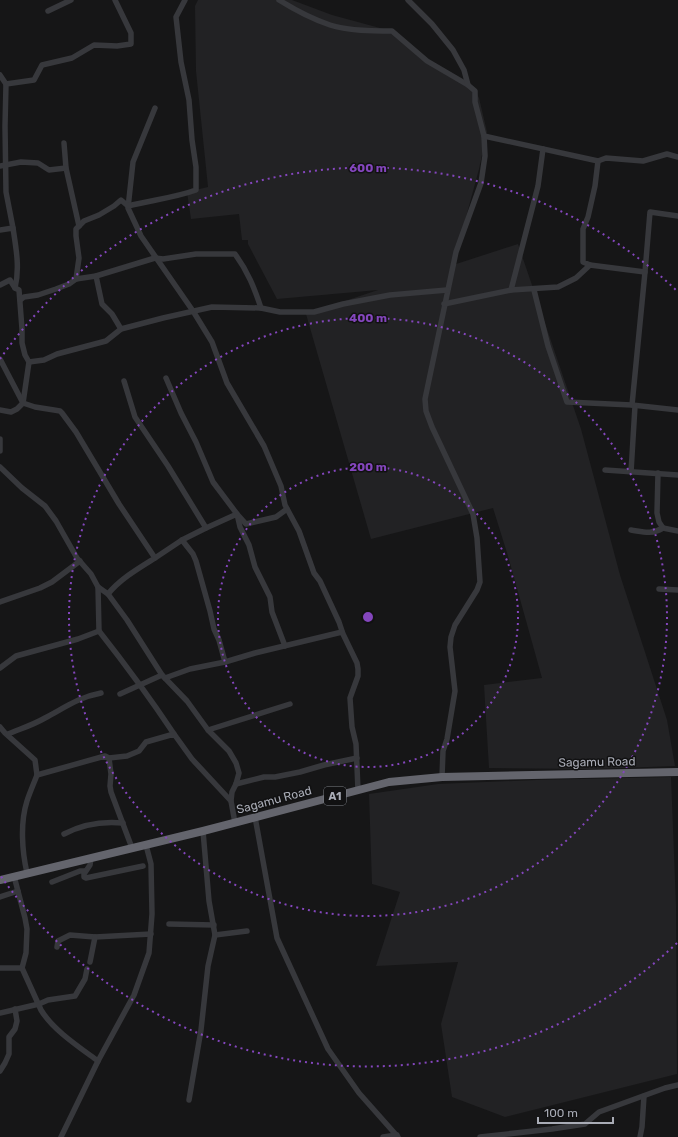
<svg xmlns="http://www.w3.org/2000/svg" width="678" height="1137" font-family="Rubik,sans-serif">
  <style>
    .built { fill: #222224 }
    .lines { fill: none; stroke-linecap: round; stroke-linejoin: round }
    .minor { stroke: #37383c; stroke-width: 5.5 }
    .highway { stroke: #64656d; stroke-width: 8 }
    .ring { fill: none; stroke: #8446bd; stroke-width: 2; stroke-dasharray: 2 4 }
    .labels { text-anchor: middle; stroke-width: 3; stroke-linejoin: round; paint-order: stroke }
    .shield { fill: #111112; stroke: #7b7e85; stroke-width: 1 }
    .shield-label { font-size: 11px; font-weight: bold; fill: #a9acb6 }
    .street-label { font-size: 12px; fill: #a9acb6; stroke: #111112 }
    .centre { fill: #8446bd; stroke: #111112; stroke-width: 2 }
    .ring-label { font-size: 12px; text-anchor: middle; font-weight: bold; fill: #8446bd; stroke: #111112; stroke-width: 3; stroke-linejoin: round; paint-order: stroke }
  </style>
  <rect width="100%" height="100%" fill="#161617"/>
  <g class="built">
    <polygon points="198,0 292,0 332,15 391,31 421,59 473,86 479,98 487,132 479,169 453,265 518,244 581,429 620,575 667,720 675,766 593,769 489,768 484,685 542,678 508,556 493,508 371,539 306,314 378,290 277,299 248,244 248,240 242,240 239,214 191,219 187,192 208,187 196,71 195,6"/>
    <polygon points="671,777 676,906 677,1074 505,1117 452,1097 441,1024 458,962 376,966 400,892 372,884 369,794 438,784 536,780"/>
  </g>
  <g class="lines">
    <g class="minor">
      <path d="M 279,0 C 295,10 312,19 330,25 C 347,31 374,31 392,31 L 427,61 L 468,85"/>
      <polyline points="408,0 432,24 453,50 464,70 468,85 475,91 475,102 484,136 485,156 481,183 456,252 425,399 426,411 432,427 473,514 477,538 480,582 477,590 455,625 451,637 450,647 455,691 447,739 443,751 442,777"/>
      <polyline points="48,11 71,0"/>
      <polyline points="0,75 6,84"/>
      <polyline points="155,108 133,162 128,208 141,236 193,311 212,342 227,383 264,446 281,486 285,505 299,531 314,573 320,581 339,622 343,634 357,663 358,669 358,676 350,698 352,727 356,744 358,790"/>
      <polyline points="484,136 598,161 606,158 643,161 667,154 678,157"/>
      <polyline points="64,143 66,168 79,226"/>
      <polyline points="0,166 21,162 38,163 49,170 66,168"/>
      <polyline points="13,228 6,192 5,126 6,84 34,80 42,65 72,58 94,45 117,46 131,44 131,33 115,0"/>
      <path d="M 0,230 L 13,228 C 16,248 20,268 15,288"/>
      <polyline points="590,265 583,262 583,229 588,217 595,186 598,161"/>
      <polyline points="645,272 650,212 678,216"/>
      <polyline points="96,276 102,304 112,314 121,329"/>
      <path d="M 76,279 L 79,258 L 76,236 L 76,229 L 84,221 L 99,215 L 114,206 L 121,200 L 128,206 C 151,200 174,198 196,190 L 196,167 L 192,140 L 189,100 L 181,62 L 176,17 L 185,0"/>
      <polyline points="0,285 10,280 15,288 19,290 22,329 22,343 25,355 29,362 23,403 17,409 11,412 0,410"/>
      <polyline points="511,290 538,186 543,149"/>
      <polyline points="534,290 548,346 567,402 632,405 678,410"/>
      <path d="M 20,300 L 24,297 L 38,295 L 56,289 L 69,284 L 76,279 L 96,276 L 155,258 L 163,259 L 196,254 L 235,254 C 248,272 254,287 261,308"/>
      <polyline points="444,304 511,290 558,287 576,278 590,265 645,272 632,405"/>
      <path d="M 0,359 L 23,403 L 35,407 L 54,410 L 60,411 L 62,413 L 76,432 L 119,504 L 155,558 C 139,568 120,579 108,594"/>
      <polyline points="29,362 44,360 57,354 106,341 121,329 163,318 212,307 261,308 280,312 314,312 343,304 390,295 447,290"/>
      <polyline points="166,378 181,413 196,442 213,482 237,514 246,524 276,517 287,509"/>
      <polyline points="124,381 135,417 168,466 206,528 182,540 155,558"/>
      <polyline points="0,439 0,451"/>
      <polyline points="0,467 22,488 45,506 56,521 77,558 91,574 98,587 108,594 127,620 162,675 187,701 208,730 229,751 236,763 239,773 236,784 232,792 231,801 235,823"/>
      <polyline points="605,470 678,475"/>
      <polyline points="631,472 635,406"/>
      <polyline points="658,473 657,513 659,522 663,528 678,531"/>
      <polyline points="206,528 237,514 240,527 249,545 255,567 270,597 272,612 285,646"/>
      <path d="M 631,530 C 644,532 651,535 663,528"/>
      <polyline points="182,540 193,554 196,561 210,611 214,629 219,640 225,662"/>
      <polyline points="659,589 678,590"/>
      <polyline points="0,602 40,588 52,582 80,561"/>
      <path d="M 99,631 C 125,664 150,698 174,734"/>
      <polyline points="0,668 16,656 78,639 99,631 98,587"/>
      <polyline points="165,678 190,669 225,662 255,653 342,632"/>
      <polyline points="120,694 162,675"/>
      <polyline points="0,727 5,733 35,760 37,775"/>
      <polyline points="208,730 290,704"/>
      <path d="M 8,734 C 20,729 33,725 45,718 C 64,708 79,697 101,693"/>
      <polyline points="109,758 111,774 110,786 111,792 132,848"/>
      <polyline points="236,784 264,777 275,777 300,772 324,765 357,758"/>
      <polyline points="255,817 277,938 328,1049 359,1093 398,1137"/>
      <path d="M 64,834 C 83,824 102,821 123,823"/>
      <polyline points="91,858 90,865 84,874 84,877 86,878 143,866"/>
      <path d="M 27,873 C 22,851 20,823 27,801 C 30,792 34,783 37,775 L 105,756 L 109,758 L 127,756 L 139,751 L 146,742 L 174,734 L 192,759 L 231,801"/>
      <path d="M 14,876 L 25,918 L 27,929 L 26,953 L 22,968 L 41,1010 C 53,1030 79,1047 98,1061"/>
      <polyline points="52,882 80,871 85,871"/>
      <polyline points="0,897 18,891"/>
      <polyline points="169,924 214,925"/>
      <polyline points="215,935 247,931"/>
      <polyline points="57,947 58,941 70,935 95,937 151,934"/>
      <polyline points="90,962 95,937"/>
      <polyline points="0,968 22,968"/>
      <polyline points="0,1013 39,1004 48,1000 75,996 85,979 87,969"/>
      <polyline points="0,1071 5,1063 9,1054 9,1037 15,1029 17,1021 15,1009"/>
      <polyline points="189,1100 201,1030 208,966 215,935 209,901 203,831"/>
      <polyline points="61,1137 98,1061 134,995 149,953 152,914 151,864 146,845"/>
      <polyline points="383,1137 397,1135"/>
      <polyline points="480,1137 552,1129 585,1124 599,1112 665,1088 678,1085"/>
      <polyline points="640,1137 642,1127 644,1096"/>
    </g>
    <polyline class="highway" points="0,880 203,831 389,782 442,777 678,772"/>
  </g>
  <g class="ring">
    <circle cx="368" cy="617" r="150"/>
    <circle cx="368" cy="617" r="299"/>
    <path d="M677 943A449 449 0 0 1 0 875M0 359A449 449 0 0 1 677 291"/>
  </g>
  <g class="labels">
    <rect class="shield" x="324" y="787" width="22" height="18" rx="3"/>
    <g class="shield-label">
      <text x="335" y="800">A1</text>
    </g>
    <g class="street-label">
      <text transform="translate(597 762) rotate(-1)" y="4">Sagamu Road</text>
      <text transform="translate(274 800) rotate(-15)" y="4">Sagamu Road</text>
    </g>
  </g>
  <circle cx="368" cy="617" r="6" class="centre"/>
  <g class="ring-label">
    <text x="368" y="172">600 m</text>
    <text x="368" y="322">400 m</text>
    <text x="368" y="471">200 m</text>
  </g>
  <path d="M538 1117v6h75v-6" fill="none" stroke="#a9acb6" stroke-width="2"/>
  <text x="544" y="1117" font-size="12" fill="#a9acb6" stroke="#111112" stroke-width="3" paint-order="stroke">100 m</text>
</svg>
